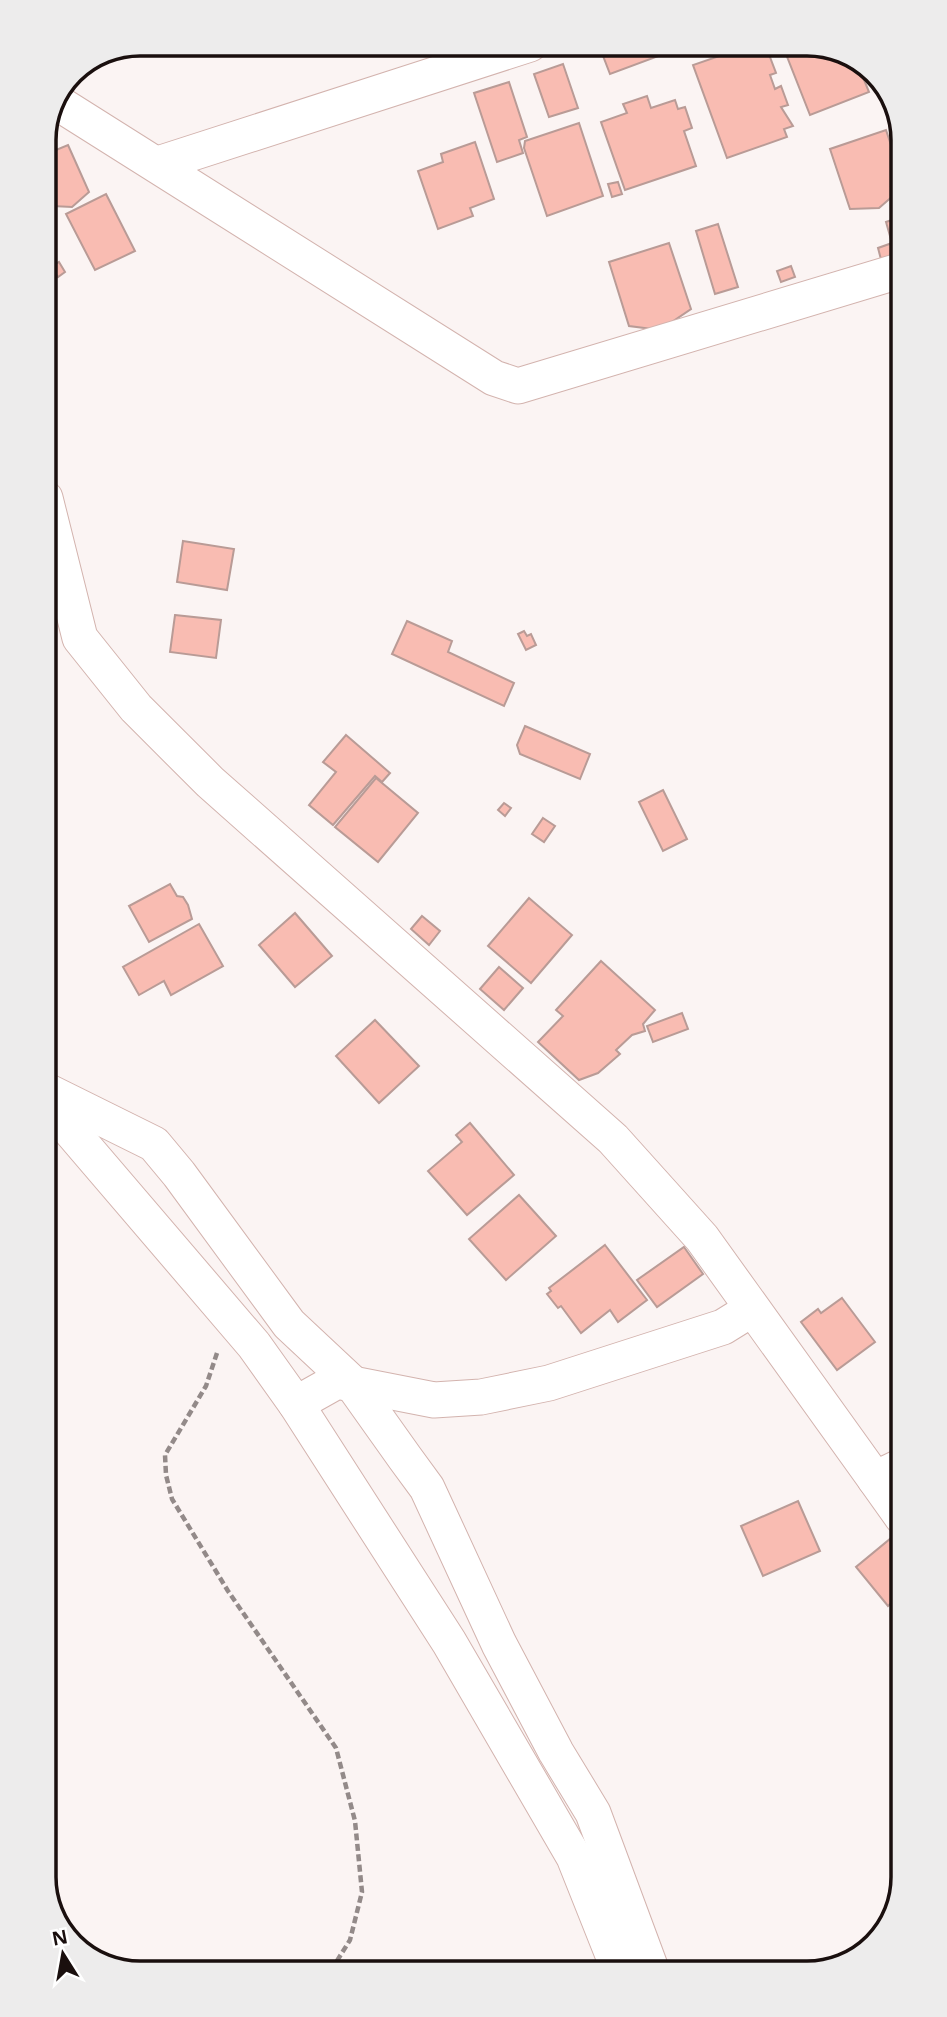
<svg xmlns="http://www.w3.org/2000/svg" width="947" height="2017" font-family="'Noto Sans',sans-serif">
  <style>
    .building { fill: #f9bcb2; stroke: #b99b96; stroke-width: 2 }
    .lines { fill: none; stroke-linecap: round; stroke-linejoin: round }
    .minor-casing { stroke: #d3b3ae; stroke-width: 37 }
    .path { stroke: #938a89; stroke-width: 4.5; stroke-dasharray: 7 3.5; stroke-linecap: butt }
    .minor { stroke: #fff; stroke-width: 35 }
    .rim { fill: none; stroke: #1a0f0e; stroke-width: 3.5 }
  </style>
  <rect width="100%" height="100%" fill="#fbf4f3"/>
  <g class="building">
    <polygon points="368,44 397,44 390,50"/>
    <polygon points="441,44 456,44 459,52 445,57"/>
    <polygon points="610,44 661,44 664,54 610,74 600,48"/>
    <polygon points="754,44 765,44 776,73 770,75 775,89 781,86 788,105 781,107 793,126 784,129 787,137 727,158 693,65"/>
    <polygon points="814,44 856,60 869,92 810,115 786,54"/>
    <polygon points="563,64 578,108 549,117 534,74"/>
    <polygon points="509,82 527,137 519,140 523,153 497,162 474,93"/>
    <polygon points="647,96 651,108 675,100 678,109 685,107 692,128 684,131 696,166 625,190 601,122 627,113 623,104"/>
    <polygon points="579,123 603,196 547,216 524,148 525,141"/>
    <polygon points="886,130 898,166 898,185 891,187 894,195 879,208 850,209 830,149"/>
    <polygon points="475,142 494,199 470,208 473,216 438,229 418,171 443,162 441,154"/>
    <polygon points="68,145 89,192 72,207 52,206 44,210 44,155"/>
    <polygon points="618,182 622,194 612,197 608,184"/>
    <polygon points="106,194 135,251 95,270 66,214"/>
    <polygon points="898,218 898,263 883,267 878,248 892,243 886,222"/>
    <polygon points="718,224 738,287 715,294 696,231"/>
    <polygon points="669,243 691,309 660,330 629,326 609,262"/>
    <polygon points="59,262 65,272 58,277 51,267"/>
    <polygon points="791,266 795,277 781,282 777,271"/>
    <polygon points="183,541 234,549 227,590 177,582"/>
    <polygon points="175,615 221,620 216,658 170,652"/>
    <polygon points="407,621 452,641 448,652 514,683 504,706 392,654"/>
    <polygon points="524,631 527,636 531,634 536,645 526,650 518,634"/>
    <polygon points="525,726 590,754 580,779 520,754 517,745"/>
    <polygon points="346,735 390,773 382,782 375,776 333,825 309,805 336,772 323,762"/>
    <polygon points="376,778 418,813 378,862 335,827"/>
    <polygon points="663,790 687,839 663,851 639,802"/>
    <polygon points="504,803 511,808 505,816 498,810"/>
    <polygon points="543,818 555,826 544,842 532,834"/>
    <polygon points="170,884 177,896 183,897 188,905 192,919 149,942 129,906"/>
    <polygon points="529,898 572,935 531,983 488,946"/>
    <polygon points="295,913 332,956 295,987 259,945"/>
    <polygon points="422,916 440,931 429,945 411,929"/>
    <polygon points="199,924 223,966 171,995 164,981 139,995 123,967"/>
    <polygon points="601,961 655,1010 643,1024 645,1031 632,1035 616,1050 620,1054 598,1073 579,1080 538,1042 563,1016 556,1010"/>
    <polygon points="499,967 523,988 504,1010 480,989"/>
    <polygon points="682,1013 688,1029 653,1042 647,1026"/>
    <polygon points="375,1020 419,1066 379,1103 336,1056"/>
    <polygon points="470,1123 514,1175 467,1215 428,1171 462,1142 456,1135"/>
    <polygon points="519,1195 556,1236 506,1280 469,1239"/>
    <polygon points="605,1245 647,1300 618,1322 610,1310 581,1333 561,1306 558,1308 547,1294 551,1291 549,1288"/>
    <polygon points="684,1247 703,1274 657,1307 637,1280"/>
    <polygon points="842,1298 875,1342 837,1370 801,1322 818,1309 821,1313"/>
    <polygon points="798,1501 820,1551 763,1576 741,1526"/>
    <polygon points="896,1534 902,1541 902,1593 888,1606 856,1567"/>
  </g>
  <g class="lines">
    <g class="minor-casing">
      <g id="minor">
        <polyline points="58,103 494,378 518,386 899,271"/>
        <polyline points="158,164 530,44"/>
        <polyline points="45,498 80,638 136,708 210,782 613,1139 702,1238 875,1479 902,1466"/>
        <polyline points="47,1091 154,1144 179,1174 289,1324 351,1382 405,1458 427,1488 499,1644 556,1752 593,1813 651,1969"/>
        <polyline points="47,1103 254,1345 296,1404 449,1642 574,1857 619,1970"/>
        <polyline points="296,1404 337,1381 434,1400 481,1397 549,1383 723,1327 752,1309"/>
        <polyline points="875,1479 902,1517"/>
      </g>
    </g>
    <polyline class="path" points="217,1353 206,1386 165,1455 166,1475 172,1499 228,1591 336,1748 355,1821 362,1892 350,1940 330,1972"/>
    <use href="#minor" class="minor"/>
  </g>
  <path d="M0 0H947V2017H0ZM140 56H807A84 84 0 0 1 891 140V1877A84 84 0 0 1 807 1961H140A84 84 0 0 1 56 1877V140A84 84 0 0 1 140 56Z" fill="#edecec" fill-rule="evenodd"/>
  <path class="rim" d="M140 56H807A84 84 0 0 1 891 140V1877A84 84 0 0 1 807 1961H140A84 84 0 0 1 56 1877V140A84 84 0 0 1 140 56Z"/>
  <g transform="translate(63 1954) rotate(349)" stroke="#ffffff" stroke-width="5" paint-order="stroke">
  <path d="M0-5L12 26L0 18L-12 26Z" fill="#1a0f0e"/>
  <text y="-10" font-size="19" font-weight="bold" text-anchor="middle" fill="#1a0f0e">N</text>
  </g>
</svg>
